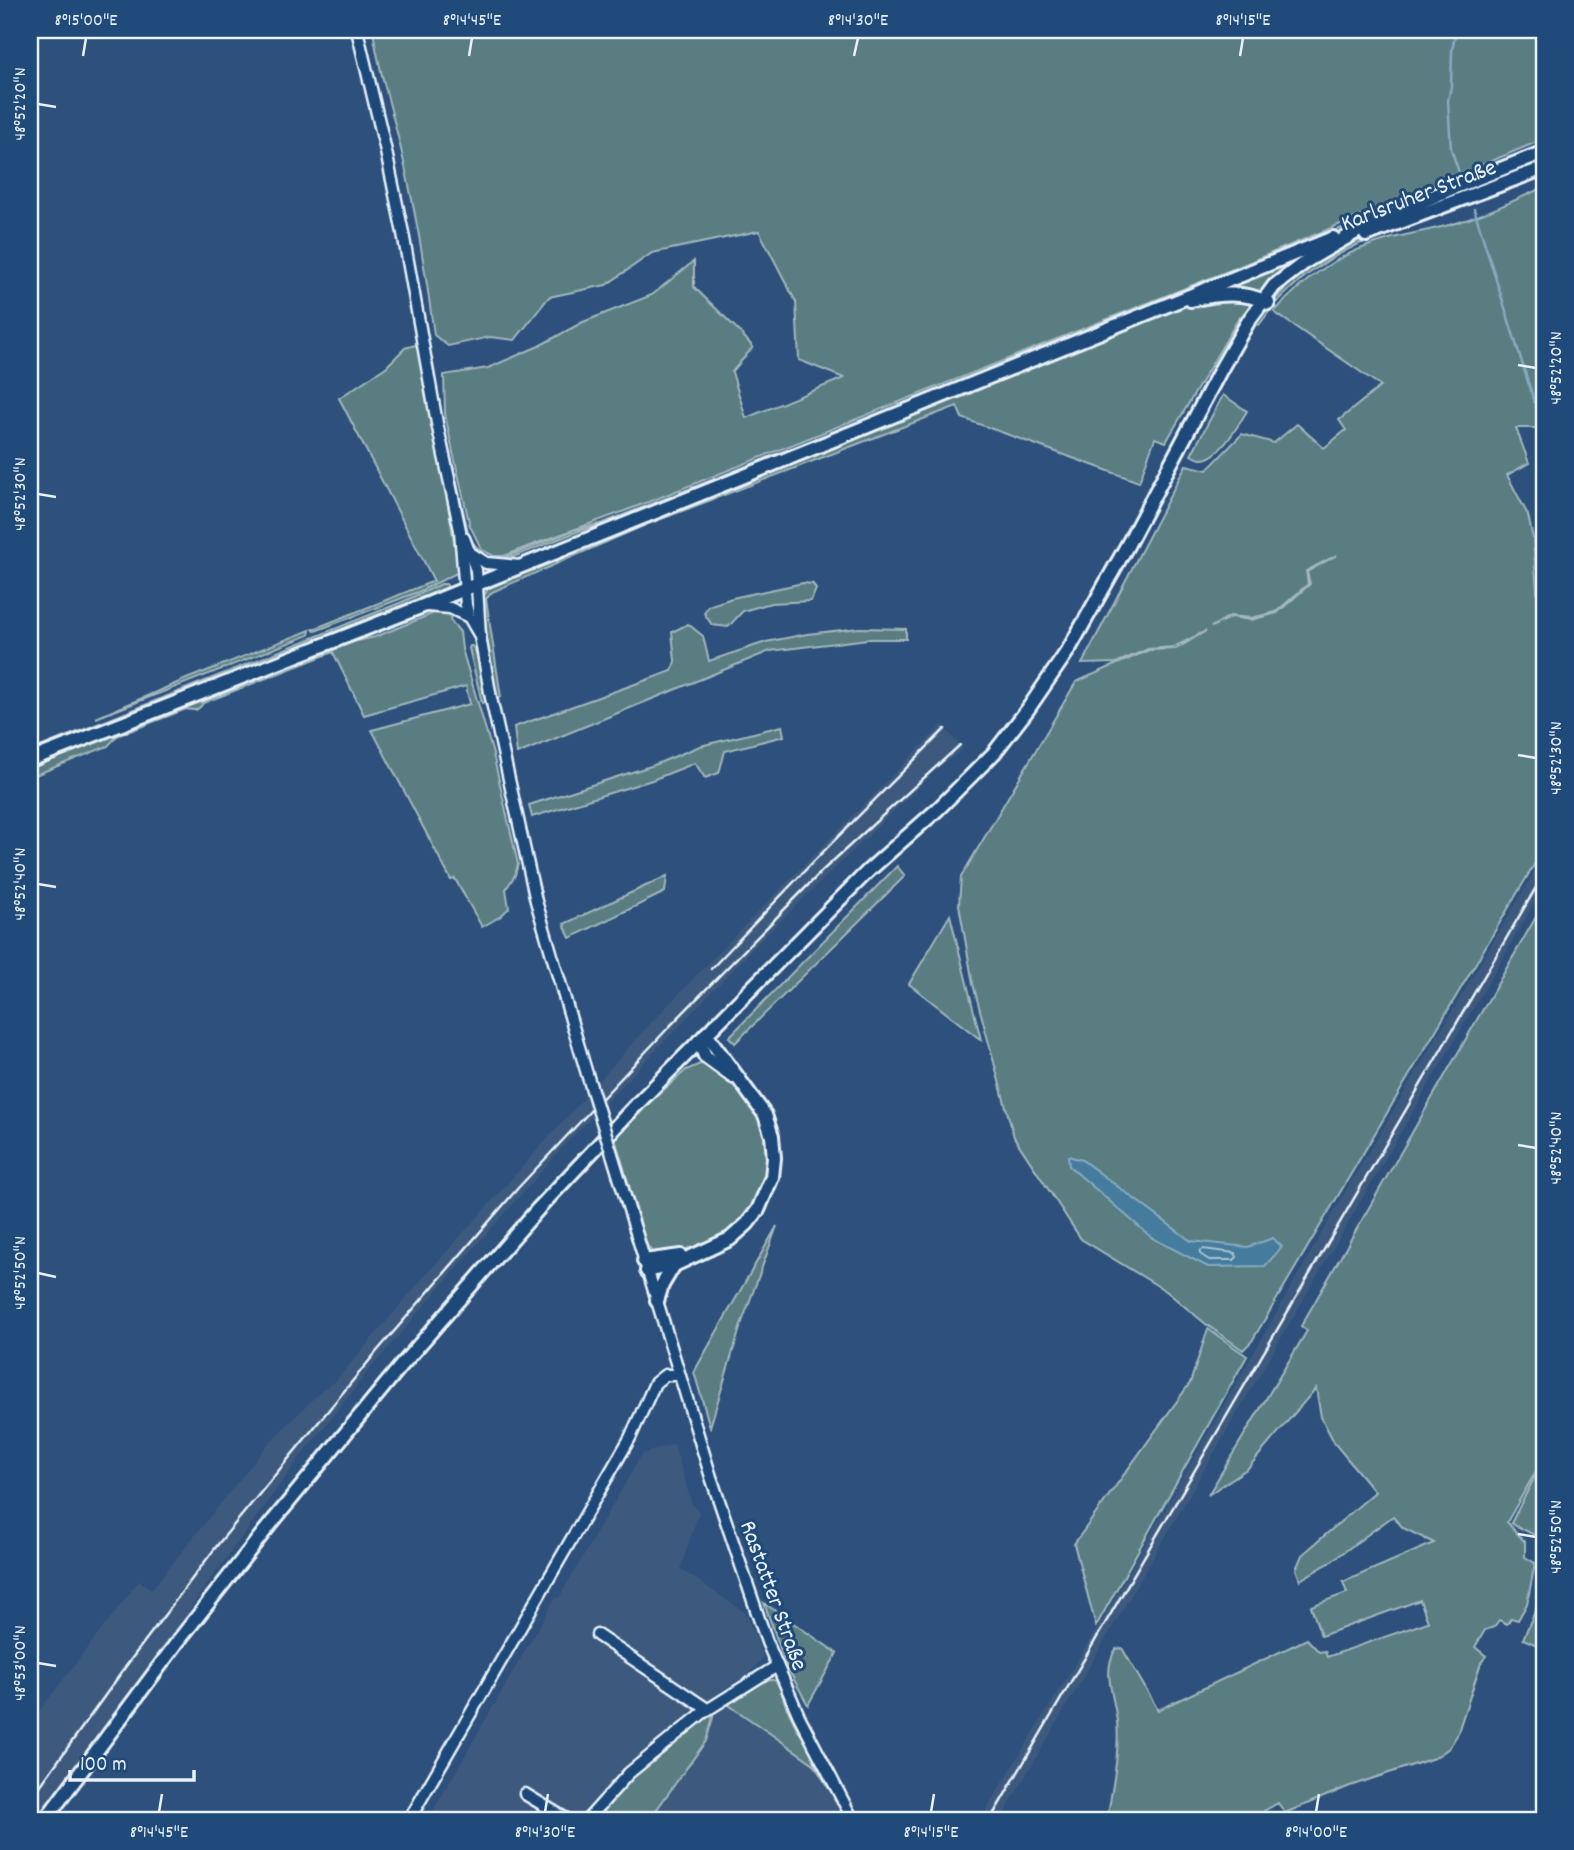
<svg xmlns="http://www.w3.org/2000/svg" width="1574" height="1850" font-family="Dekko,sans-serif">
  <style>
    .built { fill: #3e5a7e }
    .green { fill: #5a7d82; stroke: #a1b7bd; stroke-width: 2; fill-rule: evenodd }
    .water { fill: #447c9e; stroke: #86abc2; stroke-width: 2 }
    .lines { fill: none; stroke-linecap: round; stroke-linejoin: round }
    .shore { stroke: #a6c2d4; stroke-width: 2 }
    .stream { stroke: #86abc2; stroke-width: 2.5 }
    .minor-casing { stroke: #e8f1f8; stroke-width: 15 }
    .major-casing { stroke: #e8f1f8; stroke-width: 18 }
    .minor { stroke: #1f4a7a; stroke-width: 10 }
    .major { stroke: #1f4a7a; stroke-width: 12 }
    .rail { stroke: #e8f1f8; stroke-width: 2.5 }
    .minor-bridge-casing { stroke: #e8f1f8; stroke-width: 15; stroke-linecap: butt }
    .minor-bridge { stroke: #1f4a7a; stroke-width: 10 }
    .ticks { fill: none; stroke: #e8f1f8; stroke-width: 2.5 }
    .labels { text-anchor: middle; stroke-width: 6; stroke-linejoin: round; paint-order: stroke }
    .street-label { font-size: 24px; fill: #e8f1f8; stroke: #1f4a7a }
    .neatline { fill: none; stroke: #e8f1f8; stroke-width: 2.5 }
    .ticks-label { font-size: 18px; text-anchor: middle; fill: #e8f1f8 }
  </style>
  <rect width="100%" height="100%" fill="#2d517c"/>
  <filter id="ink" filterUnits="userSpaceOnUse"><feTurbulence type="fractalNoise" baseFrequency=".0143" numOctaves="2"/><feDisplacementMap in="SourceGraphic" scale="14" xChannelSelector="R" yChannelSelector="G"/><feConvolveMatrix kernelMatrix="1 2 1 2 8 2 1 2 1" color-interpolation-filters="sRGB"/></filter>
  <g filter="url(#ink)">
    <g class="built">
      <polygon points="942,725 963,749 940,766 764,937 564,1146 467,1256 370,1369 295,1464 188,1611 190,1613 41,1820 30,1820 30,1723 139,1581 152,1589 269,1443 323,1389 334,1383 425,1276 650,1024 743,927"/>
      <polygon points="1544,856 1544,887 1000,1820 980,1820 1102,1620 1340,1201"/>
      <polygon points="674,1444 692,1505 699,1512 680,1569 746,1613 763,1657 748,1675 720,1691 729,1705 814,1764 845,1820 428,1820 556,1597 559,1598 642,1454"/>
    </g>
    <g class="green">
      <path d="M 373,30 L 1544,30 L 1544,139 L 1233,269 L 661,497 C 609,518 556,535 504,556 L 494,556 L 482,550 L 470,526 L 453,452 L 445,414 L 444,375 L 488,368 L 539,346 L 583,322 L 652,295 L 694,261 L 694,287 L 738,330 L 753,347 L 732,372 L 746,418 L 844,378 L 799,360 L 796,302 L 759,231 L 652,253 L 606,285 L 549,297 L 515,340 L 490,337 L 448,346 L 434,335 C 426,271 415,208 400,145 C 391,106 378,69 373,30 Z"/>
      <path d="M 1544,187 L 1544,428 L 1516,428 L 1529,463 L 1507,475 L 1528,515 L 1533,538 L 1538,603 L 1544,605 L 1544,848 L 1252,1341 L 1243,1350 L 1207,1325 L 1166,1291 L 1081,1239 L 1014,1137 L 973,984 L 959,905 L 961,877 L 1076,682 L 1149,650 L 1176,649 L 1206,631 L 1174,647 L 1148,649 L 1116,663 L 1082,664 L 1186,465 L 1207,470 L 1242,434 L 1274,443 L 1297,424 L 1324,448 L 1346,430 L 1339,420 L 1381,386 L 1274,312 C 1306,277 1339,253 1386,240 C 1406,234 1428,231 1449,225 C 1482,216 1513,201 1544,187 ZM 1337,555 L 1307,572 L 1310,584 L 1277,613 L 1251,620 L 1231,617 L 1211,627 L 1230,616 L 1251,618 L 1276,612 L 1308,584 L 1306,571 Z"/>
      <polygon points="1361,221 1361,223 1328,237 1306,242 611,523 579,531 506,560 499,560 574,530 603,523 1234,272 1285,249"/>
      <path d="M 1366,238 L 1368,240 C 1323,259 1287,285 1259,325 L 1256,324 C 1283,284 1321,255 1366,238 Z"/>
      <polygon points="1303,253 1276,276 1262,292 1196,294"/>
      <polygon points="1224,297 1253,305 1245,317 1240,316 1166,442 1155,438 1139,482 962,418 957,406 643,526 492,592 486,599 501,697 495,699 482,599 488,589 495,585 615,533 924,409 965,396 1015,372 1169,310 1204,299"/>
      <polygon points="415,345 422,349 459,572 418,592 315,631 313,629 434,581 339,398 386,367 405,348"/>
      <path d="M 1223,395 L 1247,411 C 1239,424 1219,460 1201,459 C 1198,459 1194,456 1191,455 Z"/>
      <path d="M 450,452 L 468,532 L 473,543 L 486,557 C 463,545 457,487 449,462 L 448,453 Z"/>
      <polygon points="803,583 813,584 816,589 811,601 771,603 743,611 728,627 712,625 704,613 708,606 732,598"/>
      <polygon points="441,584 446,584 448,587 30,755 30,751 402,602"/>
      <path d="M 439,611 L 452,612 L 450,620 L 460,632 L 462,649 L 493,754 L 518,864 L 515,875 L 506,889 L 509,908 L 501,916 L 482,927 L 455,879 L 451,880 L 372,730 L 470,704 L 466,686 L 364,715 L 333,652 L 203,703 C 198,711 195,711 186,709 L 117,736 L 108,746 L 30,777 L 30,766 L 286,664 L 339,645 L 375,637 Z"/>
      <polygon points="688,624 703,636 709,661 766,642 807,634 859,628 906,629 906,639 868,639 770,651 517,754 514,727 672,671 675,661 672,632"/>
      <polygon points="310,630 309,635 96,718 184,680"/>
      <polygon points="470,646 472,646 476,652 488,701 482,703 469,648"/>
      <polygon points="782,726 784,736 725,751 719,773 705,778 695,763 652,780 532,817 529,805 654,765 700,746"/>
      <polygon points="897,866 905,876 735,1043 729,1037"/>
      <polygon points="667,876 665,892 570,938 564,924"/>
      <path d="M 1544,903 L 1544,1457 L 1507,1522 L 1525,1542 L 1525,1557 L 1535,1563 L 1527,1604 L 1518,1620 L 1511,1618 L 1507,1624 L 1499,1620 L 1494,1627 L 1485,1630 L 1475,1647 L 1486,1656 L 1481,1663 L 1457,1735 L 1449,1748 L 1442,1753 L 1434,1758 L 1350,1786 L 1285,1813 L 1278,1803 L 1264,1811 L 1260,1820 L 1107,1820 C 1112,1789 1120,1754 1117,1722 C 1115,1698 1101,1671 1116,1649 L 1122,1648 L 1158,1710 L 1307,1639 L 1319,1652 L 1325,1651 L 1327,1657 L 1428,1622 L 1420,1600 L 1321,1636 L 1311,1606 L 1347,1593 L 1343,1582 L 1434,1543 L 1403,1528 L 1393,1516 L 1329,1563 L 1300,1580 L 1296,1569 L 1302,1555 L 1375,1492 L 1335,1444 L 1321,1417 L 1316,1388 L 1248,1468 L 1208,1495 L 1307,1331 L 1301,1326 Z"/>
      <polygon points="950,915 981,1040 909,984"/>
      <path d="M 700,1064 C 719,1065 731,1079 743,1092 C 748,1099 756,1106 760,1113 C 780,1152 766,1209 729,1232 C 708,1245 682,1251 657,1253 L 652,1252 L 647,1245 L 614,1135 L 686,1070 Z"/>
      <polygon points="777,1226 741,1325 710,1427 694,1372"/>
      <polygon points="1208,1329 1247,1356 1096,1626 1074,1544 1190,1383"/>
      <polygon points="1543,1461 1544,1461 1544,1540 1511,1523"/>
      <polygon points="1544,1590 1544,1648 1523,1639"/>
      <polygon points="764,1603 837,1653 808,1705 787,1667"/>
      <polygon points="762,1680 773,1680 778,1682 786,1706 798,1731 808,1743 832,1788 829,1789 814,1764 729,1705 731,1699"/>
      <polygon points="708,1717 713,1717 706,1741 649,1820 592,1820 634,1774 700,1720"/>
    </g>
    <polygon class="water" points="1068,1156 1082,1160 1191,1241 1248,1247 1273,1238 1282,1247 1265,1266 1208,1267 1152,1238 1069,1166"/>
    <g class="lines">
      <polygon class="shore" points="1203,1249 1235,1253 1237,1257 1234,1260 1209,1260 1200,1254 1200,1251"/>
      <g class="stream">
        <polyline points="1456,30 1452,51 1451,86 1448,101 1451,149 1462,181"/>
        <polyline points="1474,209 1544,433"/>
      </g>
      <g class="minor-casing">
        <g id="minor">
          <polyline points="357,30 385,147 403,233 437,423 460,530 466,605 469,617 480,636"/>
          <polyline points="464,538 476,570 480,636 491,698 536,901 587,1074"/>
          <polyline points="472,554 486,563 520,566"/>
          <polyline points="427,606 450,608 469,617"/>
          <polyline points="612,1154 711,1477 767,1642 799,1716 853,1820"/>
          <polyline points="597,1635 707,1709"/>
          <polyline points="525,1794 568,1820"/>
          <polyline points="409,1820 630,1438 655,1383 665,1375 679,1375"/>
          <polyline points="587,1820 629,1773 704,1712 777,1666"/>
        </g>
      </g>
      <g class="major-casing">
        <g id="major">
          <polyline points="1366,235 1544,168"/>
          <path d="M 1191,300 C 1215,294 1245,290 1268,303"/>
          <polyline points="30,760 423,606 1333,238"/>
          <polyline points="699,1041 705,1056 734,1077"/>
          <polyline points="644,1261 681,1256"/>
          <polyline points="647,1271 674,1265 730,1239 747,1224 758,1210 772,1177 774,1158 772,1136 765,1115 706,1034"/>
          <polyline points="657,1301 662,1285 674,1265"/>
          <polyline points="45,1820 179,1640 264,1532 400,1367 538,1209 640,1101 868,871 938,809 994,753 1028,709 1069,649 1128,544 1222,367 1249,320 1274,286 1308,260 1363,228 1450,189 1544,152"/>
        </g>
      </g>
      <use href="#minor" class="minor"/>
      <use href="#major" class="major"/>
      <g class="rail">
        <polyline points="711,969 813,862 945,729"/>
        <polyline points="30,1800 129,1662 219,1543 378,1350 518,1188 669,1027 823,870 960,745"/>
        <polyline points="990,1820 1544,874"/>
      </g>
      <g class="minor-bridge-casing">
        <polyline id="minor-bridge" points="587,1074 612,1154"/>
      </g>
      <use href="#minor-bridge" class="minor-bridge"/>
    </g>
  </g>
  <path class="ticks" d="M 83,56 L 86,38M 469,56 L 472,38M 854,56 L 858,38M 1240,56 L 1243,38M 38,104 L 56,107M 1518,365 L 1536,368M 38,494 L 56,497M 1518,755 L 1536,758M 38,884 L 56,887M 1518,1145 L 1536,1148M 38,1273 L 56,1277M 1518,1534 L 1536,1537M 38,1663 L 56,1666M 159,1812 L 162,1794M 545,1812 L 548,1794M 931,1812 L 934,1794M 1316,1812 L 1319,1794"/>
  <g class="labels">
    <g class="street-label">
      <text transform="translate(1418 194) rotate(-21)" y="8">Karlsruher Straße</text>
      <text transform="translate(775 1595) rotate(70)" y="8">Rastatter Straße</text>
    </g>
  </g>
  <rect width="1574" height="1850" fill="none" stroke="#1f4a7a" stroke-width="77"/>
  <path d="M70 1770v10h124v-10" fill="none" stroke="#e8f1f8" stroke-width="3.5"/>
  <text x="80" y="1770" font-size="21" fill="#e8f1f8" stroke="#1f4a7a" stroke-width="5" paint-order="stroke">100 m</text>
  <rect x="38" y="38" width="1498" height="1774" class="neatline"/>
  <g class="ticks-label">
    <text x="86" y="25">8°15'00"E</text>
    <text x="472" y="25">8°14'45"E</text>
    <text x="858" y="25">8°14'30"E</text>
    <text x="1243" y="25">8°14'15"E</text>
    <text transform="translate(19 104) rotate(-90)" y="6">48°52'20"N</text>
    <text transform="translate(1555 368) rotate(-90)" y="6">48°52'20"N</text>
    <text transform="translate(19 494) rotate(-90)" y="6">48°52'30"N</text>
    <text transform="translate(1555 758) rotate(-90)" y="6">48°52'30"N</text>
    <text transform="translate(19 884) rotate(-90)" y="6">48°52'40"N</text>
    <text transform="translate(1555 1148) rotate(-90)" y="6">48°52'40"N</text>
    <text transform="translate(19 1273) rotate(-90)" y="6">48°52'50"N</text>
    <text transform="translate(1555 1537) rotate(-90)" y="6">48°52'50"N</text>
    <text transform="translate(19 1663) rotate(-90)" y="6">48°53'00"N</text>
    <text x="159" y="1837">8°14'45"E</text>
    <text x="545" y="1837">8°14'30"E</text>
    <text x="931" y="1837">8°14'15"E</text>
    <text x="1316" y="1837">8°14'00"E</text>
  </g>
</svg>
